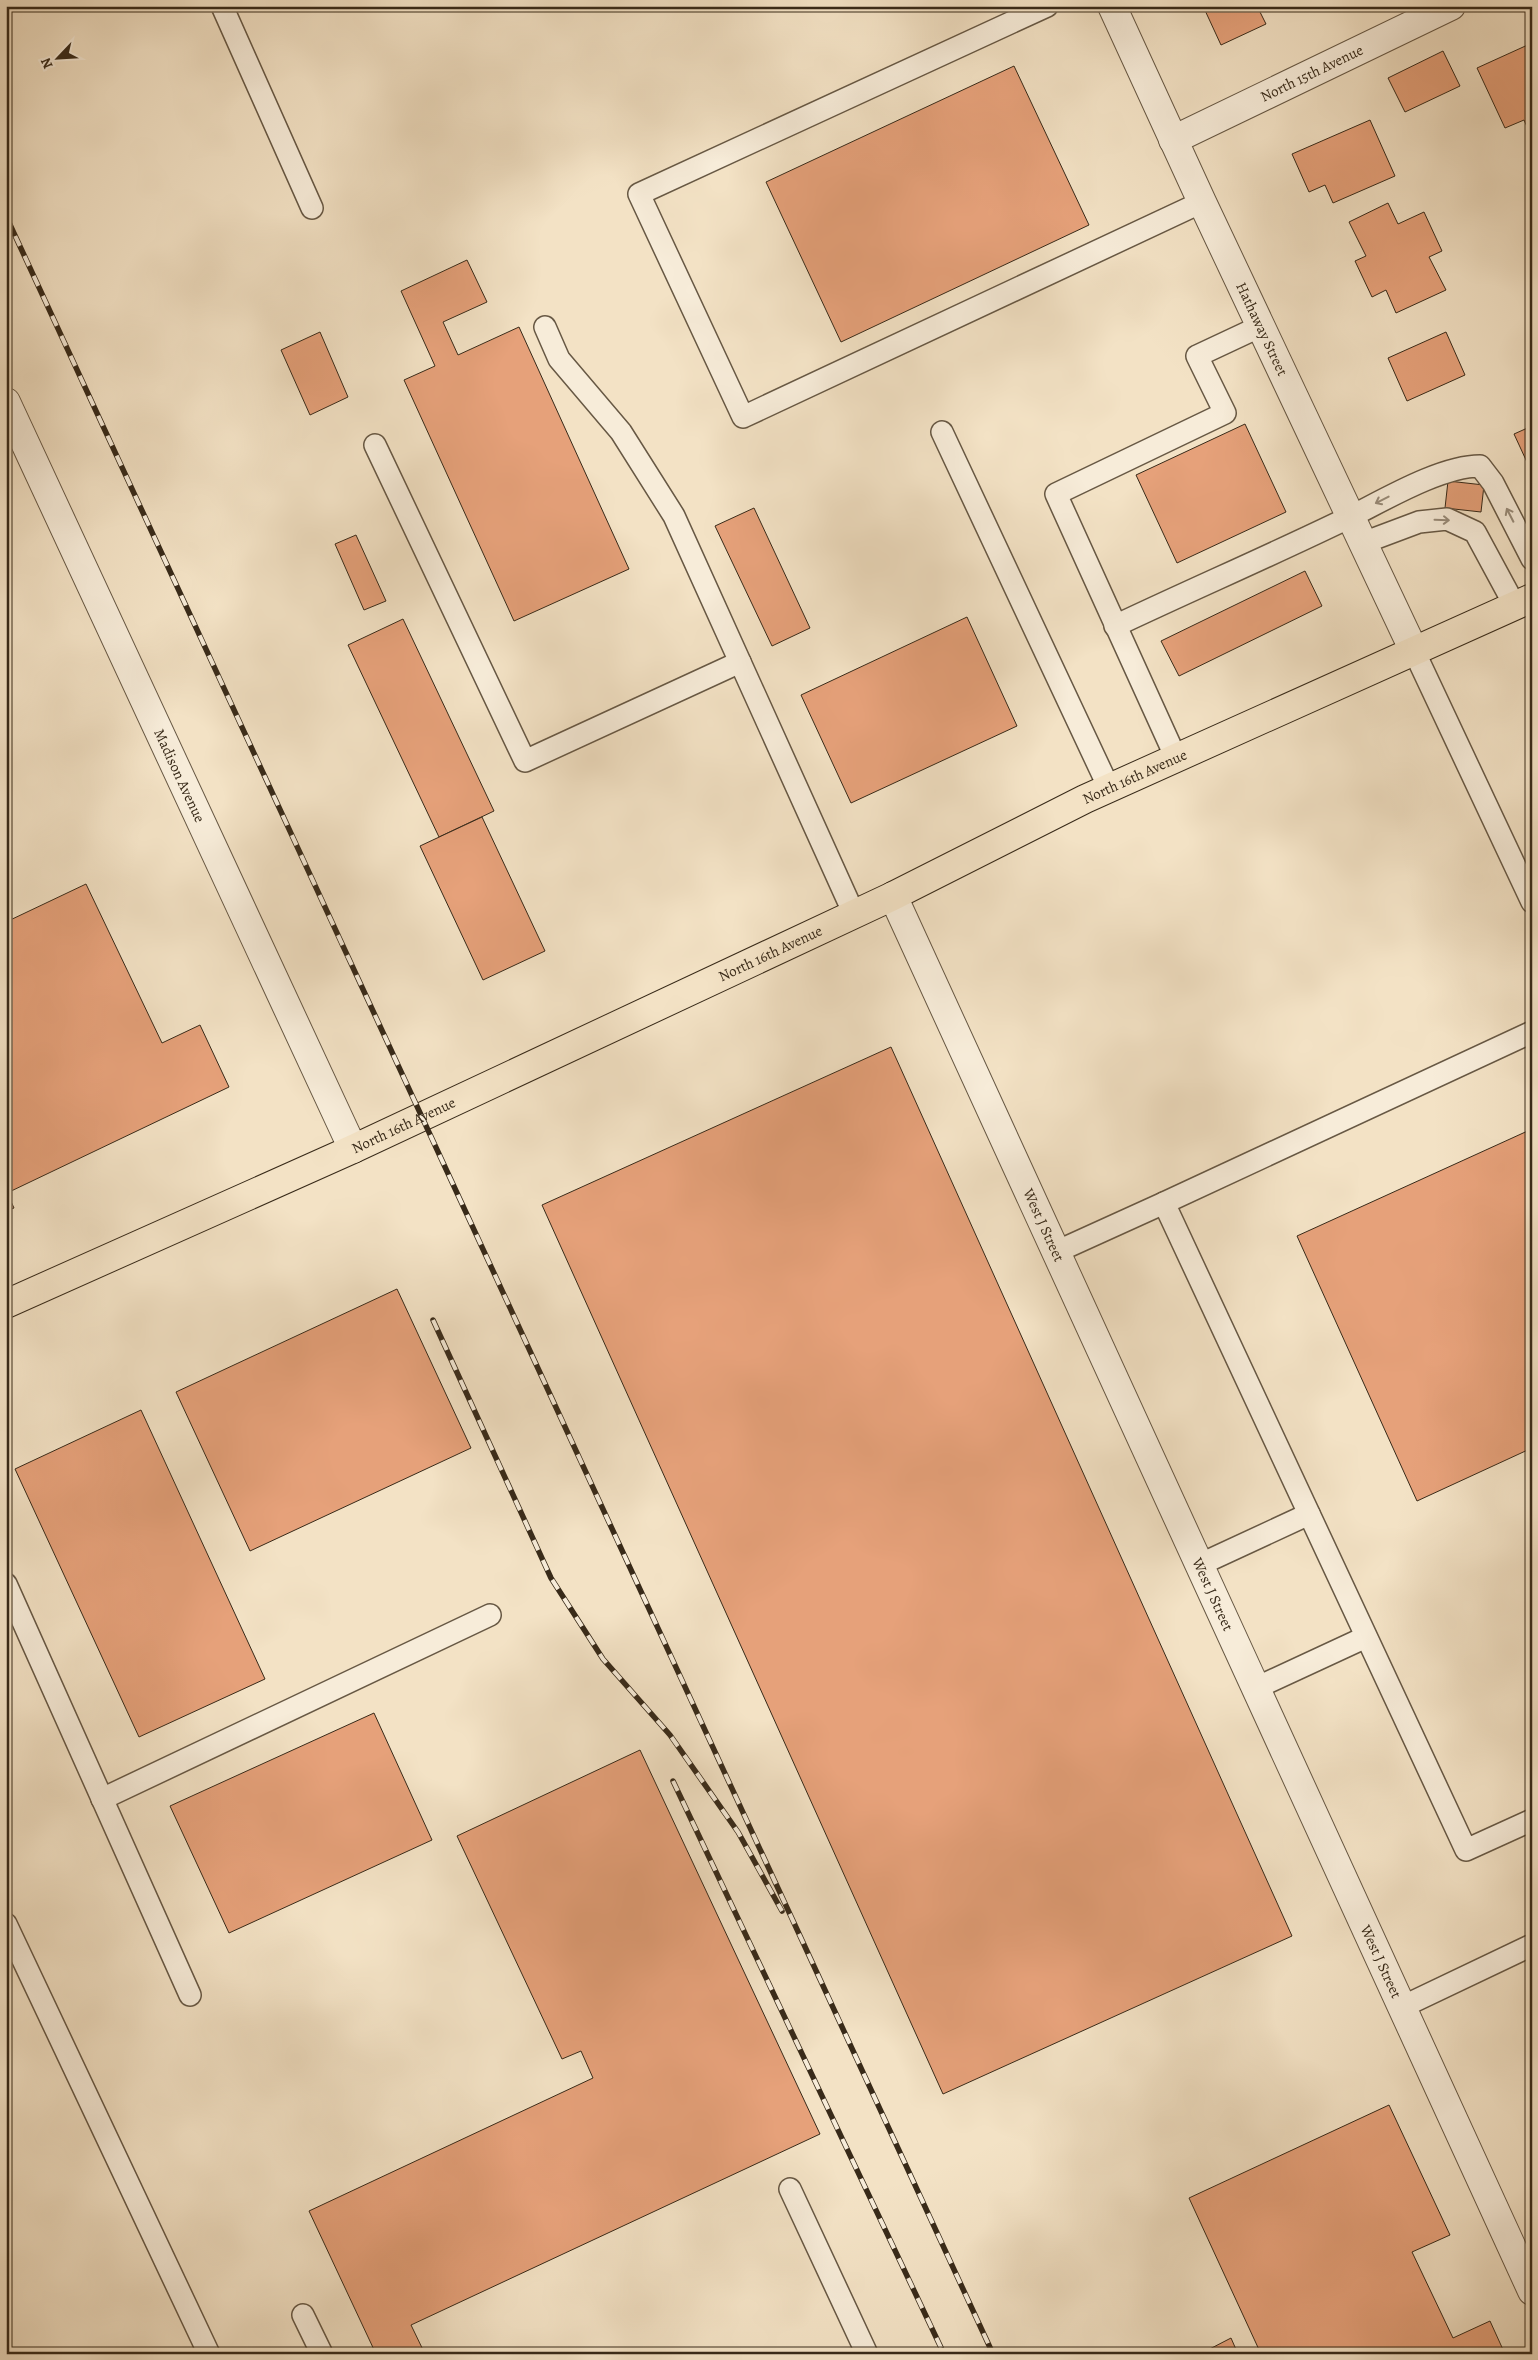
<svg xmlns="http://www.w3.org/2000/svg" width="1538" height="2360" font-family="Alegreya,serif">
  <style>
    .building { fill: #e6a17a; stroke: #382a19 }
    .lines { fill: none; stroke-linecap: round; stroke-linejoin: round }
    .lane-casing { stroke: #675844; stroke-width: 24 }
    .street-casing { stroke: #675844; stroke-width: 30 }
    .primary-casing { stroke: #382a19; stroke-width: 30 }
    .lane { stroke: #f7ecd9; stroke-width: 21 }
    .street { stroke: #f7ecd9; stroke-width: 28 }
    .primary { stroke: #f3e2c5; stroke-width: 28 }
    .rail-casing { stroke: #382a19; stroke-width: 5.5 }
    .rail { stroke: #f7ecd9; stroke-width: 4; stroke-dasharray: 11; stroke-linecap: butt }
    .oneway { stroke: #988b79 }
    .labels { text-anchor: middle; stroke-width: 5; stroke-linejoin: round; paint-order: stroke }
    .street-label { font-size: 15px; fill: #382a19; stroke: #f7ecd9 }
  </style>
  <rect width="100%" height="100%" fill="#f3e2c5"/>
  <filter id="stains"><feTurbulence type="fractalNoise" baseFrequency=".004" numOctaves="4"/><feColorMatrix values="0 0 0 0 .2 0 0 0 0 .09 0 0 0 0 .02 0 0 0 .5 -.17"/></filter>
  <radialGradient id="worn" r=".72"><stop offset=".6" stop-color="#630" stop-opacity="0"/><stop offset="1" stop-color="#630" stop-opacity=".3"/></radialGradient>
  <g class="building">
    <polygon points="1203,6 1257,6 1266,24 1221,45"/>
    <polygon points="1532,43 1532,127 1528,129 1524,120 1505,128 1477,68"/>
    <polygon points="1443,51 1460,86 1405,112 1388,78"/>
    <polygon points="1014,66 1089,225 841,342 766,182"/>
    <polygon points="1370,120 1395,176 1333,203 1325,185 1309,192 1292,154"/>
    <polygon points="1388,203 1398,224 1424,212 1442,251 1429,257 1446,290 1396,313 1386,290 1372,297 1355,261 1366,256 1349,222"/>
    <polygon points="467,260 487,302 443,322 458,355 519,327 629,569 514,621 404,380 435,366 401,291"/>
    <polygon points="320,332 348,397 310,415 281,350"/>
    <polygon points="1446,332 1465,375 1407,401 1388,358"/>
    <polygon points="1245,424 1286,512 1177,563 1136,475"/>
    <polygon points="1532,426 1532,473 1514,434"/>
    <polygon points="1448,481 1484,485 1481,512 1445,508"/>
    <polygon points="754,508 810,628 772,646 715,526"/>
    <polygon points="356,535 386,601 364,610 335,544"/>
    <polygon points="1305,571 1322,606 1179,676 1161,641"/>
    <polygon points="967,617 1017,726 851,803 801,695"/>
    <polygon points="403,619 494,811 439,837 348,645"/>
    <polygon points="482,817 545,951 483,980 420,846"/>
    <polygon points="86,884 162,1043 200,1025 229,1087 7,1193 14,1208 6,1211 6,922"/>
    <polygon points="891,1047 1292,1936 943,2094 542,1205"/>
    <polygon points="1532,1129 1532,1448 1417,1501 1297,1236"/>
    <polygon points="397,1289 471,1448 250,1551 176,1392"/>
    <polygon points="141,1410 265,1679 139,1737 15,1469"/>
    <polygon points="374,1713 432,1840 229,1933 170,1806"/>
    <polygon points="640,1750 820,2134 411,2325 425,2354 376,2354 309,2211 593,2078 581,2051 562,2059 457,1836"/>
    <polygon points="1389,2105 1450,2235 1412,2252 1453,2338 1490,2321 1505,2354 1261,2354 1189,2198"/>
    <polygon points="1231,2338 1238,2354 1200,2354"/>
  </g>
  <g class="lines">
    <g class="lane-casing">
      <g id="lane">
        <polyline points="222,6 312,208"/>
        <polyline points="1047,6 639,194 743,417 1202,202"/>
        <polyline points="545,327 559,359 621,432 674,516 854,914"/>
        <polyline points="942,432 1109,788"/>
        <polyline points="375,445 525,761 740,662"/>
        <polyline points="1363,543 1419,522 1447,519 1475,532 1515,606"/>
        <path d="M 1115,626 C 1193,589 1272,555 1350,517 C 1384,500 1441,466 1480,466 L 1493,483 L 1532,559"/>
        <polyline points="1414,651 1532,902"/>
        <polyline points="1176,758 1056,494 1225,413 1197,356 1261,326"/>
        <polyline points="1532,1032 1164,1203 1466,1850 1532,1820"/>
        <polyline points="1056,1252 1164,1203"/>
        <polyline points="1199,1565 1309,1514"/>
        <polyline points="6,1584 190,1995"/>
        <polyline points="1256,1688 1366,1637"/>
        <polyline points="102,1799 490,1615"/>
        <polyline points="6,1924 209,2354"/>
        <polyline points="1402,2007 1532,1945"/>
        <polyline points="790,2189 867,2354"/>
        <polyline points="303,2315 322,2354"/>
      </g>
    </g>
    <g class="street-casing">
      <g id="street">
        <path id="s1" d="M 1112,6 L 1202,202 L 1414,651"/>
        <path id="s2" d="M 1173,140 L 1451,6"/>
        <path id="s3" d="M 6,402 L 353,1149"/>
        <path id="s4" d="M 893,896 L 1532,2291"/>
      </g>
    </g>
    <g class="primary-casing">
      <g id="primary">
        <path id="s5" d="M 6,1304 L 353,1149 L 893,896 L 1085,799 L 1532,598"/>
      </g>
    </g>
    <use href="#lane" class="lane"/>
    <use href="#street" class="street"/>
    <use href="#primary" class="primary"/>
    <g class="rail-casing">
      <g id="rail">
        <polyline points="6,216 993,2354"/>
        <polyline points="433,1320 551,1578 603,1659 670,1735 738,1832 782,1911"/>
        <polyline points="673,1781 944,2354"/>
      </g>
    </g>
    <use href="#rail" class="rail"/>
  </g>
  <defs><path id="oneway-shaft" d="M-6 0H5M1.5-3L5.5 0L1.5 3" fill="none" stroke-width="1.6" stroke-linecap="round" stroke-linejoin="round" transform="scale(1.25)"/></defs>
  <g class="oneway">
    <use href="#oneway-shaft" transform="translate(1382 500) rotate(153)"/>
    <use href="#oneway-shaft" transform="translate(1510 515) rotate(-117)"/>
    <use href="#oneway-shaft" transform="translate(1442 520) rotate(2)"/>
  </g>
  <g class="labels">
    <g class="street-label">
      <text dy="5" stroke="none"><textPath href="#s2" startOffset="154">North 15th Avenue</textPath></text>
      <text dy="5" stroke="none"><textPath href="#s1" startOffset="356">Hathaway Street</textPath></text>
      <text dy="5" stroke="none"><textPath href="#s3" startOffset="412">Madison Avenue</textPath></text>
      <text dy="5" stroke="none"><textPath href="#s5" startOffset="1246">North 16th Avenue</textPath></text>
      <text dy="5" stroke="none"><textPath href="#s5" startOffset="841">North 16th Avenue</textPath></text>
      <text dy="5" stroke="none"><textPath href="#s5" startOffset="436">North 16th Avenue</textPath></text>
      <text dy="5" stroke="none"><textPath href="#s4" startOffset="362">West J Street</textPath></text>
      <text dy="5" stroke="none"><textPath href="#s4" startOffset="768">West J Street</textPath></text>
      <text dy="5" stroke="none"><textPath href="#s4" startOffset="1172">West J Street</textPath></text>
    </g>
  </g>
  <rect width="1538" height="2360" fill="none" stroke="#f3e2c5" stroke-width="25"/>
  <rect x="8" y="8" width="1523" height="2345" fill="none" stroke="#382a19" stroke-width="2.5"/>
  <rect x="12" y="12" width="1513" height="2335" fill="none" stroke="#382a19"/>
  <g transform="translate(58 58) rotate(245)" stroke="#f7ecd9" stroke-width="4" paint-order="stroke">
  <path d="M0-4L9 19L0 12L-9 19Z" fill="#382a19"/>
  <text y="-8" font-size="14" font-weight="bold" text-anchor="middle" fill="#382a19">N</text>
  </g>
  <rect width="100%" height="100%" filter="url(#stains)"/>
  <rect width="100%" height="100%" fill="url(#worn)"/>
</svg>
